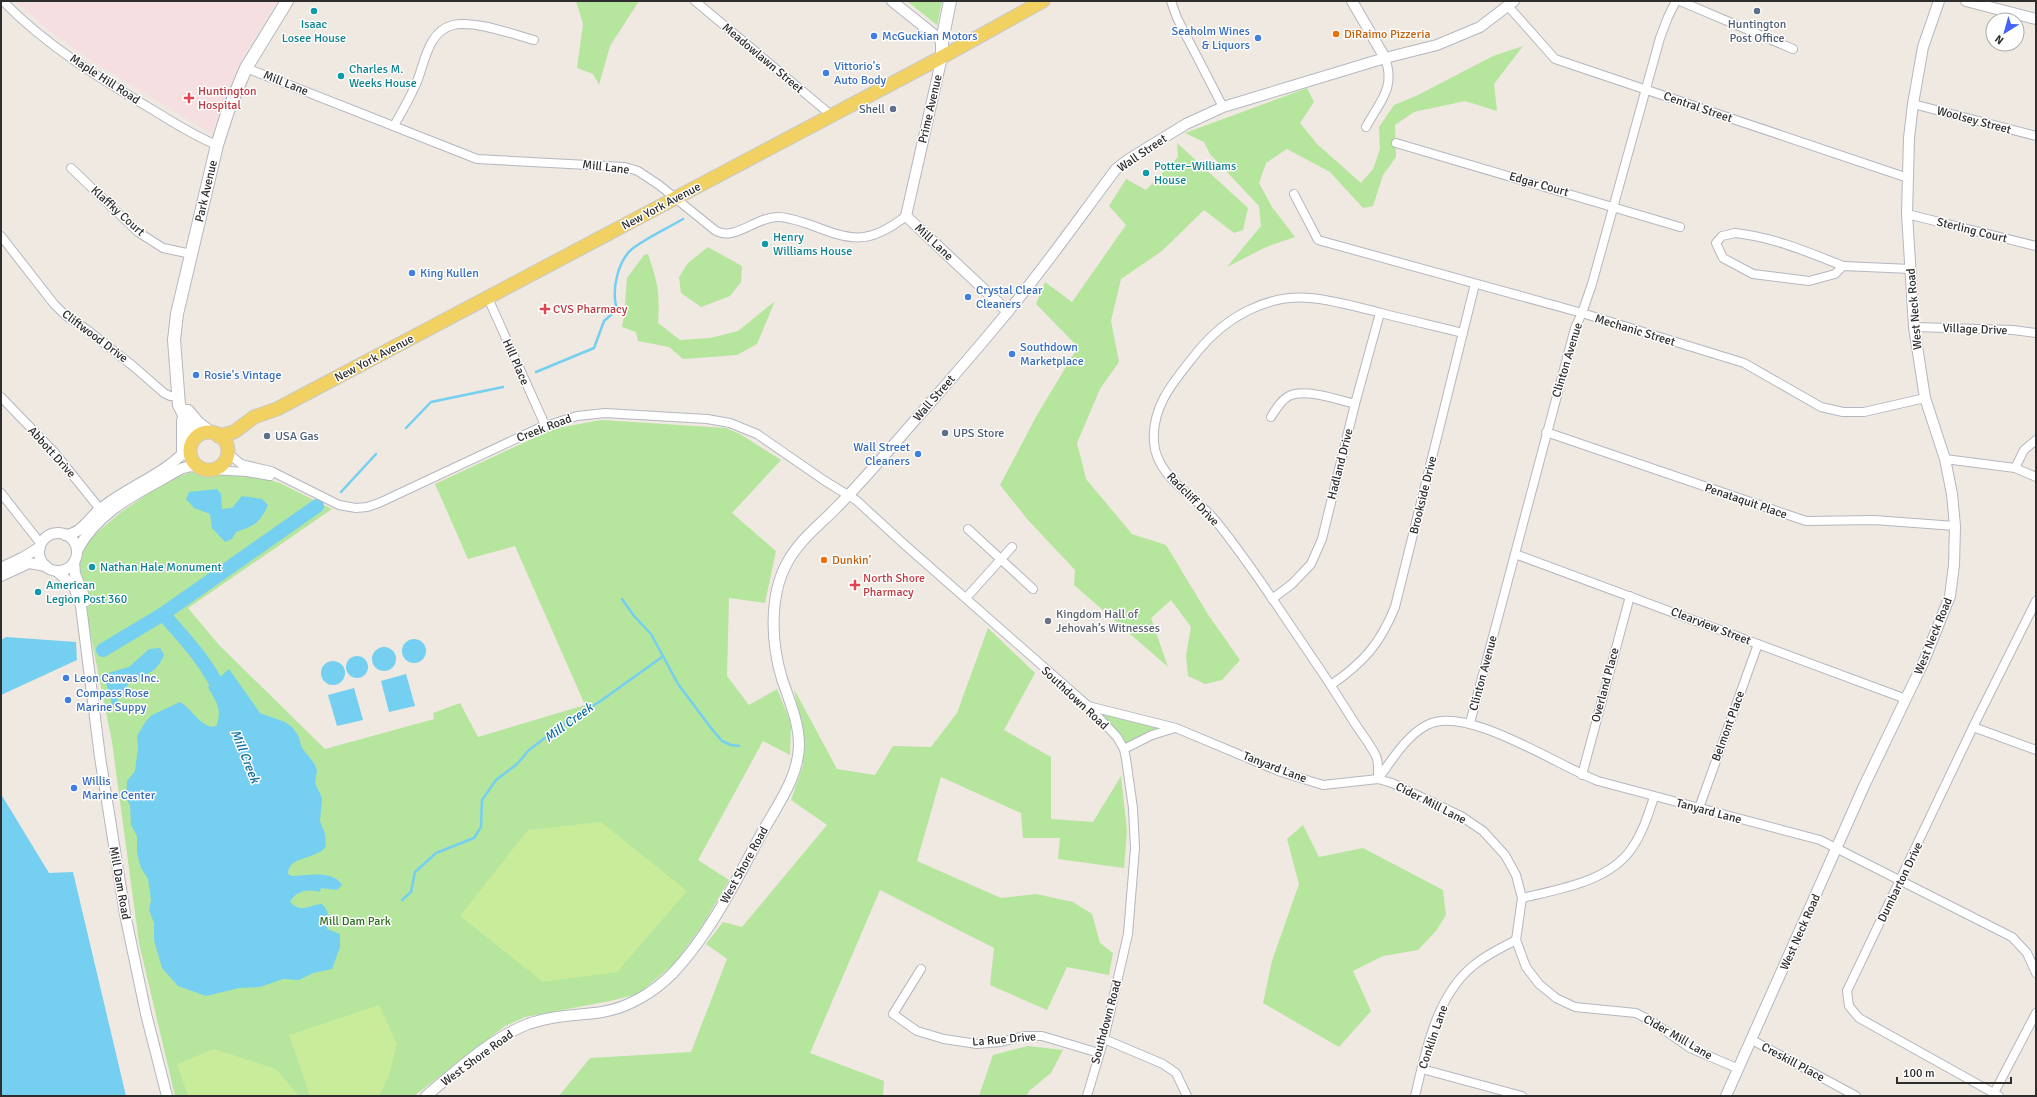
<svg xmlns="http://www.w3.org/2000/svg" width="2037" height="1097" font-family="Signika,sans-serif">
  <style>
    .medical { fill: #f5dfe0 }
    .green { fill: #b6e59e }
    .pitch { fill: #c9ec9a }
    .water { fill: #75cff0 }
    .lines { fill: none; stroke-linecap: round; stroke-linejoin: round }
    .stream { stroke: #75cff0; stroke-width: 2.5 }
    .river { stroke: #75cff0; stroke-width: 14 }
    .minor-casing { stroke: #b4b7c1; stroke-width: 10 }
    .tertiary-casing { stroke: #b4b7c1; stroke-width: 12 }
    .secondary-casing { stroke: #b4b7c1; stroke-width: 14 }
    .primary-casing { stroke: #c9c9c9; stroke-width: 15 }
    .minor { stroke: #fff; stroke-width: 8 }
    .tertiary { stroke: #fff; stroke-width: 10 }
    .secondary { stroke: #fff; stroke-width: 12 }
    .primary { stroke: #f2d163; stroke-width: 13 }
    .culture-dot { fill: #0f9aa8; stroke: #fff; stroke-width: 1.5 }
    .service-dot { fill: #5c6f8a; stroke: #fff; stroke-width: 1.5 }
    .food-dot { fill: #e8710a; stroke: #fff; stroke-width: 1.5 }
    .shop-dot { fill: #3f7fe0; stroke: #fff; stroke-width: 1.5 }
    .health-dot { fill: #e0444e; stroke: #fff; stroke-width: 1.5 }
    .worship-dot { fill: #6b7280; stroke: #fff; stroke-width: 1.5 }
    .labels { text-anchor: middle; stroke-width: 3; stroke-linejoin: round; paint-order: stroke }
    .culture-label { font-size: 12px; fill: #0d838f; stroke: #fff; text-anchor: start }
    .service-label { font-size: 12px; fill: #4e5e75; stroke: #fff; text-anchor: start }
    .shop-label { font-size: 12px; fill: #366cbe; stroke: #fff; text-anchor: start }
    .food-label { font-size: 12px; fill: #c56008; stroke: #fff; text-anchor: start }
    .street-label { font-size: 12px; fill: #2e2e2e; stroke: #fff }
    .health-label { font-size: 12px; fill: #be3a42; stroke: #fff; text-anchor: start }
    .worship-label { font-size: 12px; fill: #5b616d; stroke: #fff; text-anchor: start }
    .park-label { font-size: 12px; fill: #2c6e1b; stroke: #fff }
    .water-label { font-size: 13px; font-style: italic; fill: #0d6fa3; stroke: #fff }
  </style>
  <rect width="100%" height="100%" fill="#efe9e1"/>
  <polygon class="medical" points="15,1 278,1 243,56 212,134 92,61 51,32"/>
  <g class="green">
    <polygon points="576,1 639,1 610,46 599,85 593,74 577,68 583,24"/>
    <polygon points="907,1 942,1 937,25"/>
    <polygon points="1523,46 1494,84 1497,111 1465,101 1414,112 1395,125 1396,157 1383,175 1373,206 1363,208 1330,172 1287,149 1266,163 1259,183 1272,207 1295,237 1266,247 1227,267 1261,226 1259,206 1210,154 1204,142 1185,133 1307,88 1314,102 1300,123 1317,144 1361,183 1373,169 1380,149 1379,127 1394,105 1416,96 1493,56"/>
    <polygon points="1177,143 1248,208 1243,230 1234,233 1204,210 1162,251 1121,279 1111,321 1119,362 1100,389 1077,443 1086,479 1132,534 1166,545 1209,616 1240,660 1222,680 1205,684 1188,676 1186,656 1191,627 1171,600 1151,618 1168,667 1074,585 1075,570 1028,520 1000,485 1037,415 1078,347 1036,304 1045,282 1072,302 1126,225 1109,206 1126,179 1146,190 1178,157"/>
    <polygon points="708,247 742,266 741,282 730,296 701,307 681,293 679,277 688,263"/>
    <path d="M 648,254 C 658,283 660,293 658,323 L 680,340 L 710,338 L 738,331 L 775,301 L 757,344 L 737,355 L 683,359 L 669,347 L 638,341 L 636,332 L 622,327 L 624,316 L 627,278 L 644,255 Z"/>
    <polygon points="601,420 726,428 740,434 781,460 732,513 776,551 765,603 729,598 727,676 749,705 777,689 791,723 790,755 763,741 698,860 729,880 704,923 674,964 638,994 610,1001 525,1017 505,1026 414,1096 175,1096 139,943 112,742 78,572 86,542 120,513 168,480 192,472 257,476 280,483 332,509 188,608 219,645 325,749 434,719 433,713 460,703 478,737 585,705 515,546 468,559 435,484 553,429"/>
    <polygon points="988,628 1035,673 1004,730 1051,757 1051,819 1093,822 1121,776 1127,831 1124,868 1058,859 1060,838 1023,838 1021,813 941,777 917,861 1001,898 1036,894 1073,902 1092,914 1100,943 1113,953 1109,975 1067,967 1047,1010 990,985 994,948 880,890 810,1053 884,1081 883,1096 559,1096 590,1058 691,1052 727,959 706,944 723,922 742,927 827,825 791,800 803,765 800,721 794,689 837,769 875,775 893,746 931,747 957,713"/>
    <polygon points="1094,709 1167,727 1124,745"/>
    <polygon points="1303,825 1319,857 1363,848 1443,890 1446,915 1436,931 1418,950 1383,956 1353,971 1371,1011 1339,1047 1263,1003 1272,961 1299,884 1287,839"/>
    <polygon points="1028,1046 1063,1050 1051,1073 1029,1091 1027,1096 979,1096 993,1055"/>
  </g>
  <g class="pitch">
    <polygon points="601,822 687,891 617,972 543,982 460,916 528,830"/>
    <polygon points="379,1005 397,1044 389,1075 379,1096 310,1096 289,1035"/>
    <polygon points="214,1049 276,1069 299,1096 188,1096 177,1064"/>
  </g>
  <g class="water">
    <path d="M 217,489 L 221,494 L 222,509 L 232,508 L 242,496 L 262,499 L 268,505 C 260,523 254,526 236,532 L 232,539 L 225,542 L 212,528 L 210,514 L 194,508 L 186,499 L 189,492 Z"/>
    <polygon points="6,637 76,642 77,660 1,695 1,640"/>
    <circle cx="414" cy="651" r="12"/>
    <circle cx="384" cy="659" r="12"/>
    <path d="M 160,648 L 164,655 C 154,679 140,672 127,686 C 121,692 118,701 113,707 L 106,683 L 108,673 L 129,667 L 149,649 Z"/>
    <circle cx="357" cy="667" r="11"/>
    <circle cx="333" cy="673" r="12"/>
    <path d="M 229,669 L 260,713 L 285,722 L 292,727 L 298,735 L 302,748 L 314,763 L 317,770 L 315,783 L 322,798 L 320,821 L 325,834 L 326,846 C 318,860 288,855 288,874 L 292,876 C 307,875 334,870 342,885 L 337,890 L 321,888 L 320,892 C 308,889 297,890 290,902 C 302,914 308,905 322,904 C 329,911 331,920 327,929 L 340,934 L 340,947 L 332,969 L 313,973 L 299,980 L 283,979 L 260,987 L 239,988 L 206,996 L 178,986 L 162,968 L 154,940 L 154,923 L 149,910 L 151,900 L 148,879 L 141,868 L 137,853 L 137,836 L 131,825 L 130,806 L 126,797 L 127,781 L 135,771 L 138,748 L 137,736 L 146,721 L 152,715 L 180,702 C 192,709 199,725 213,727 L 217,725 C 222,706 216,703 208,687 Z"/>
    <polygon points="406,674 415,706 389,712 381,681"/>
    <polygon points="354,688 363,720 337,726 328,695"/>
    <polygon points="1,794 49,873 73,872 126,1096 1,1096"/>
  </g>
  <g class="lines">
    <g class="stream">
      <path d="M 536,372 L 594,348 L 604,321 L 612,314 L 616,306 C 612,288 618,261 632,249 C 646,238 668,228 683,219"/>
      <polyline points="406,428 431,402 503,387"/>
      <polyline points="341,492 376,454"/>
      <polyline points="622,599 634,616 651,634 678,684 711,728 722,741 731,745 739,746"/>
      <polyline points="402,900 411,892 415,872 436,853 474,838 481,827 482,800 496,780 517,764 529,750 554,731 602,700 662,657"/>
    </g>
    <g class="river">
      <path d="M 163,614 C 186,640 210,665 223,698"/>
      <polyline points="103,650 163,614 317,506"/>
    </g>
    <g class="minor-casing">
      <g id="minor">
        <path d="M 3,1 C 45,45 101,79 153,110 C 173,122 194,136 217,145"/>
        <polyline points="695,1 831,115"/>
        <polyline points="1171,1 1177,18 1223,107"/>
        <polyline points="1680,1 1793,49"/>
        <polyline points="1508,6 1555,59 1908,178"/>
        <path d="M 246,68 L 477,159 L 625,167 L 638,171 L 659,185 L 716,231 C 736,241 755,217 778,217 C 789,217 801,222 811,225 C 852,241 869,245 906,216"/>
        <polyline points="1913,104 2036,136"/>
        <path d="M 394,126 C 402,111 412,95 418,79 C 425,60 429,31 453,25 C 474,20 512,34 534,40"/>
        <path d="M 1366,127 C 1380,101 1396,88 1385,58"/>
        <polyline points="1396,143 1680,227"/>
        <polyline points="71,168 138,232 163,248 191,254"/>
        <polyline points="1294,194 1318,240 1582,313 1744,363 1821,407 1843,412 1864,412 1925,398"/>
        <polyline points="1907,214 2036,246"/>
        <path d="M 1735,233 C 1773,237 1808,252 1843,266 L 1835,274 L 1809,281 L 1753,274 L 1723,258 L 1716,243 L 1722,236 Z"/>
        <polyline points="1,236 54,304 65,315 86,329 133,366 164,393 170,396 179,396"/>
        <polyline points="1843,266 1911,269"/>
        <polyline points="488,298 545,425"/>
        <polyline points="1914,327 2013,330 2036,333"/>
        <polyline points="1,397 54,452 100,509"/>
        <path d="M 1271,417 C 1276,409 1281,400 1289,396 C 1305,388 1339,400 1355,404"/>
        <polyline points="1546,432 1806,521 1874,520 1955,526"/>
        <polyline points="228,453 241,464 271,471 339,505 356,508 367,507 379,503 539,428 577,416 605,413 707,419 730,423 757,434 825,481 856,500 905,545 1087,705 1117,737 1124,749 1126,759 1133,808 1135,848 1128,934 1104,1039 1087,1096"/>
        <polyline points="1945,459 2015,468 2036,477"/>
        <polyline points="2015,468 2024,450 2036,440"/>
        <polyline points="211,470 247,472 270,476"/>
        <polyline points="1,493 41,544"/>
        <polyline points="968,529 1033,589"/>
        <polyline points="1515,554 1906,699"/>
        <polyline points="966,598 1012,547"/>
        <polyline points="1272,599 1292,584 1311,564 1322,539 1355,404 1380,313"/>
        <path d="M 1331,685 C 1364,662 1380,644 1395,607 L 1475,284"/>
        <polyline points="1088,706 1176,728 1281,772 1323,785 1378,779 1392,783 1461,816 1483,831 1505,855 1516,875 1522,898 1516,940 1526,967 1539,984 1556,998 1575,1007 1636,1013 1653,1022 1690,1048 1739,1069"/>
        <polyline points="1470,723 1575,328 1582,313 1592,284 1660,38 1668,17 1676,1"/>
        <polyline points="1973,727 2036,750"/>
        <polyline points="1124,749 1152,735 1175,728"/>
        <polyline points="1582,775 1630,596"/>
        <path d="M 1378,779 C 1378,772 1379,762 1376,756 C 1370,744 1361,733 1354,722 C 1338,696 1321,670 1303,644 C 1275,603 1247,559 1215,520 C 1195,496 1156,477 1154,442 C 1151,405 1176,379 1198,351 C 1225,318 1266,294 1310,298 C 1334,300 1357,307 1381,313 C 1408,320 1435,326 1463,333"/>
        <path d="M 1378,779 C 1392,760 1406,736 1427,725 C 1466,704 1558,766 1598,781 L 1820,840 L 2012,937 L 2027,953 L 2036,973"/>
        <polyline points="1699,808 1758,644"/>
        <path d="M 1522,898 C 1559,889 1609,882 1632,848 C 1643,832 1648,815 1654,797"/>
        <polyline points="921,969 893,1014 917,1031 944,1039 977,1044 1001,1042 1024,1036 1042,1036 1099,1053"/>
        <polyline points="1104,1039 1163,1064 1176,1073 1187,1096"/>
        <polyline points="1752,1040 1856,1096"/>
        <polyline points="1422,1069 1522,1096"/>
        <polyline points="1994,1093 2036,1013"/>
        <path d="M 1415,1096 C 1426,1050 1437,991 1478,962 C 1490,953 1503,947 1516,940"/>
        <polyline points="1999,1096 1859,1018 1849,1006 1847,991 1973,727 2036,601"/>
      </g>
    </g>
    <g class="tertiary-casing">
      <g id="tertiary">
        <polyline points="892,1 942,41"/>
        <polyline points="1352,1 1385,58"/>
        <polyline points="1966,1 2036,19"/>
        <polyline points="942,57 906,216 1008,312"/>
        <circle cx="58" cy="552" r="19"/>
        <path d="M 65,535 C 81,534 88,519 99,510 C 129,485 164,476 190,446"/>
        <path d="M 77,551 C 94,517 129,497 161,480 C 174,473 182,465 198,466"/>
        <polyline points="74,562 75,574 86,601"/>
        <polyline points="1,568 22,558 40,547"/>
        <polyline points="58,572 74,587 81,606 100,757 125,914 146,1014 167,1096"/>
        <polyline points="1,576 29,563 46,566"/>
        <path d="M 426,1096 C 457,1070 490,1039 528,1024 C 553,1015 576,1016 602,1012 C 628,1008 654,992 672,974 C 711,933 736,880 763,831 C 777,806 799,776 799,745 C 799,722 789,700 782,679 C 771,643 769,596 787,563 C 799,540 820,525 837,507 C 858,486 877,464 896,442 C 933,399 971,357 1006,314 C 1045,267 1080,217 1116,169 L 1129,159 L 1186,124 L 1223,107 L 1385,58 L 1437,45 L 1480,27 L 1514,1"/>
        <polyline points="1726,1096 1864,786 1924,661 1950,596 1954,565 1955,526 1952,494 1945,459 1925,398 1914,327 1907,214 1909,138 1913,104 1923,47 1939,1"/>
      </g>
    </g>
    <g class="secondary-casing">
      <g id="secondary">
        <polyline points="942,57 942,41 950,1"/>
        <polyline points="188,411 198,423 210,432"/>
        <polyline points="183,420 183,454"/>
        <polyline points="194,440 191,428 179,405 174,340 177,314 217,145 228,111 246,68 287,1"/>
      </g>
    </g>
    <g class="primary-casing">
      <g id="primary">
        <circle cx="209" cy="451" r="19"/>
        <polyline points="218,436 234,432 254,417 277,409 942,57 1043,1"/>
      </g>
    </g>
    <use href="#minor" class="minor"/>
    <use href="#tertiary" class="tertiary"/>
    <use href="#secondary" class="secondary"/>
    <use href="#primary" class="primary"/>
  </g>
  <g class="culture-dot">
    <circle cx="314" cy="11" r="4"/>
    <circle cx="341" cy="76" r="4"/>
    <circle cx="1146" cy="173" r="4"/>
    <circle cx="765" cy="244" r="4"/>
    <circle cx="92" cy="567" r="4"/>
    <circle cx="38" cy="592" r="4"/>
  </g>
  <g class="service-dot">
    <circle cx="1757" cy="11" r="4"/>
    <circle cx="893" cy="109" r="4"/>
    <circle cx="945" cy="433" r="4"/>
    <circle cx="267" cy="436" r="4"/>
  </g>
  <g class="food-dot">
    <circle cx="1336" cy="34" r="4"/>
    <circle cx="824" cy="560" r="4"/>
  </g>
  <g class="shop-dot">
    <circle cx="874" cy="36" r="4"/>
    <circle cx="1258" cy="38" r="4"/>
    <circle cx="826" cy="73" r="4"/>
    <circle cx="412" cy="273" r="4"/>
    <circle cx="968" cy="297" r="4"/>
    <circle cx="1012" cy="354" r="4"/>
    <circle cx="196" cy="375" r="4"/>
    <circle cx="918" cy="454" r="4"/>
    <circle cx="66" cy="678" r="4"/>
    <circle cx="68" cy="700" r="4"/>
    <circle cx="74" cy="788" r="4"/>
  </g>
  <g class="health-dot">
    <path d="M187 92h4v4h4v4h-4v4h-4v-4h-4v-4h4z"/>
    <path d="M543 303h4v4h4v4h-4v4h-4v-4h-4v-4h4z"/>
    <path d="M853 579h4v4h4v4h-4v4h-4v-4h-4v-4h4z"/>
  </g>
  <circle class="worship-dot" cx="1048" cy="621" r="4"/>
  <g class="labels">
    <g class="culture-label">
      <text x="314" y="28" text-anchor="middle">Isaac<tspan x="314" dy="14">Losee House</tspan></text>
      <text x="349" y="73">Charles M.<tspan x="349" dy="14">Weeks House</tspan></text>
      <text x="1154" y="170">Potter–Williams<tspan x="1154" dy="14">House</tspan></text>
      <text x="773" y="241">Henry<tspan x="773" dy="14">Williams House</tspan></text>
      <text x="100" y="571">Nathan Hale Monument</text>
      <text x="46" y="589">American<tspan x="46" dy="14">Legion Post 360</tspan></text>
    </g>
    <g class="service-label">
      <text x="1757" y="28" text-anchor="middle">Huntington<tspan x="1757" dy="14">Post Office</tspan></text>
      <text x="885" y="113" text-anchor="end">Shell</text>
      <text x="953" y="437">UPS Store</text>
      <text x="275" y="440">USA Gas</text>
    </g>
    <g class="shop-label">
      <text x="1250" y="35" text-anchor="end">Seaholm Wines<tspan x="1250" dy="14">&amp; Liquors</tspan></text>
      <text x="882" y="40">McGuckian Motors</text>
      <text x="834" y="70">Vittorio's<tspan x="834" dy="14">Auto Body</tspan></text>
      <text x="420" y="277">King Kullen</text>
      <text x="976" y="294">Crystal Clear<tspan x="976" dy="14">Cleaners</tspan></text>
      <text x="1020" y="351">Southdown<tspan x="1020" dy="14">Marketplace</tspan></text>
      <text x="204" y="379">Rosie's Vintage</text>
      <text x="910" y="451" text-anchor="end">Wall Street<tspan x="910" dy="14">Cleaners</tspan></text>
      <text x="74" y="682">Leon Canvas Inc.</text>
      <text x="76" y="697">Compass Rose<tspan x="76" dy="14">Marine Suppy</tspan></text>
      <text x="82" y="785">Willis<tspan x="82" dy="14">Marine Center</tspan></text>
    </g>
    <g class="food-label">
      <text x="1344" y="38">DiRaimo Pizzeria</text>
      <text x="832" y="564">Dunkin'</text>
    </g>
    <g class="street-label">
      <text transform="translate(763 58) rotate(40)" y="4">Meadowlawn Street</text>
      <text transform="translate(105 79) rotate(33)" y="4">Maple Hill Road</text>
      <text transform="translate(286 83) rotate(22)" y="4">Mill Lane</text>
      <text transform="translate(1698 107) rotate(19)" y="4">Central Street</text>
      <text transform="translate(930 109) rotate(-77)" y="4">Prime Avenue</text>
      <text transform="translate(1974 120) rotate(15)" y="4">Woolsey Street</text>
      <text transform="translate(1142 153) rotate(-34)" y="4">Wall Street</text>
      <text transform="translate(606 167) rotate(7)" y="4">Mill Lane</text>
      <text transform="translate(1539 184) rotate(16)" y="4">Edgar Court</text>
      <text transform="translate(206 191) rotate(-77)" y="4">Park Avenue</text>
      <text transform="translate(661 206) rotate(-28)" y="4">New York Avenue</text>
      <text transform="translate(118 211) rotate(42)" y="4">Klaffky Court</text>
      <text transform="translate(1972 230) rotate(14)" y="4">Sterling Court</text>
      <text transform="translate(934 242) rotate(43)" y="4">Mill Lane</text>
      <text transform="translate(1914 309) rotate(-95)" y="4">West Neck Road</text>
      <text transform="translate(1975 329) rotate(2)" y="4">Village Drive</text>
      <text transform="translate(1635 330) rotate(17)" y="4">Mechanic Street</text>
      <text transform="translate(95 336) rotate(37)" y="4">Cliftwood Drive</text>
      <text transform="translate(374 358) rotate(-28)" y="4">New York Avenue</text>
      <text transform="translate(1567 360) rotate(-73)" y="4">Clinton Avenue</text>
      <text transform="translate(516 362) rotate(66)" y="4">Hill Place</text>
      <text transform="translate(934 398) rotate(-49)" y="4">Wall Street</text>
      <text transform="translate(544 428) rotate(-21)" y="4">Creek Road</text>
      <text transform="translate(52 452) rotate(48)" y="4">Abbott Drive</text>
      <text transform="translate(1340 464) rotate(-76)" y="4">Hadland Drive</text>
      <text transform="translate(1423 495) rotate(-76)" y="4">Brookside Drive</text>
      <text transform="translate(1193 499) rotate(46)" y="4">Radcliff Drive</text>
      <text transform="translate(1746 501) rotate(19)" y="4">Penataquit Place</text>
      <text transform="translate(1711 626) rotate(21)" y="4">Clearview Street</text>
      <text transform="translate(1933 636) rotate(-68)" y="4">West Neck Road</text>
      <text transform="translate(1483 673) rotate(-75)" y="4">Clinton Avenue</text>
      <text transform="translate(1605 685) rotate(-75)" y="4">Overland Place</text>
      <text transform="translate(1075 698) rotate(43)" y="4">Southdown Road</text>
      <text transform="translate(1728 726) rotate(-70)" y="4">Belmont Place</text>
      <text transform="translate(1275 767) rotate(21)" y="4">Tanyard Lane</text>
      <text transform="translate(1431 803) rotate(27)" y="4">Cider Mill Lane</text>
      <text transform="translate(1709 811) rotate(15)" y="4">Tanyard Lane</text>
      <text transform="translate(744 865) rotate(-61)" y="4">West Shore Road</text>
      <text transform="translate(1900 882) rotate(-64)" y="4">Dumbarton Drive</text>
      <text transform="translate(120 883) rotate(80)" y="4">Mill Dam Road</text>
      <text transform="translate(1800 932) rotate(-66)" y="4">West Neck Road</text>
      <text transform="translate(1106 1022) rotate(-75)" y="4">Southdown Road</text>
      <text transform="translate(1433 1037) rotate(-71)" y="4">Conklin Lane</text>
      <text transform="translate(1678 1037) rotate(30)" y="4">Cider Mill Lane</text>
      <text transform="translate(1004 1039) rotate(-5)" y="4">La Rue Drive</text>
      <text transform="translate(477 1058) rotate(-36)" y="4">West Shore Road</text>
      <text transform="translate(1793 1062) rotate(28)" y="4">Creskill Place</text>
    </g>
    <g class="health-label">
      <text x="198" y="95">Huntington<tspan x="198" dy="14">Hospital</tspan></text>
      <text x="553" y="313">CVS Pharmacy</text>
      <text x="863" y="582">North Shore<tspan x="863" dy="14">Pharmacy</tspan></text>
    </g>
    <g class="worship-label">
      <text x="1056" y="618">Kingdom Hall of<tspan x="1056" dy="14">Jehovah’s Witnesses</tspan></text>
    </g>
    <g class="park-label">
      <text x="355" y="925">Mill Dam Park</text>
    </g>
    <g class="water-label">
      <text transform="translate(568 722) rotate(-36)" y="5">Mill Creek</text>
      <text transform="translate(246 756) rotate(68)" y="5">Mill Creek</text>
    </g>
  </g>
  <rect width="2037" height="1097" fill="none" stroke="#2e2e2e" stroke-width="4"/>
  <g transform="translate(2005 32) rotate(217)"><circle r="19" fill="#ffffff" stroke="#ababab"/>
  <path d="M0-3L7 15L0 10L-7 15Z" fill="#4264fb"/>
  <text y="-6" font-size="11" font-weight="bold" text-anchor="middle" fill="#2e2e2e">N</text>
  </g>
  <path d="M1897 1077v6h114v-6" fill="none" stroke="#2e2e2e" stroke-width="2"/>
  <text x="1903" y="1077" font-size="12" fill="#2e2e2e" stroke="#ffffff" stroke-width="3" paint-order="stroke">100 m</text>
</svg>
